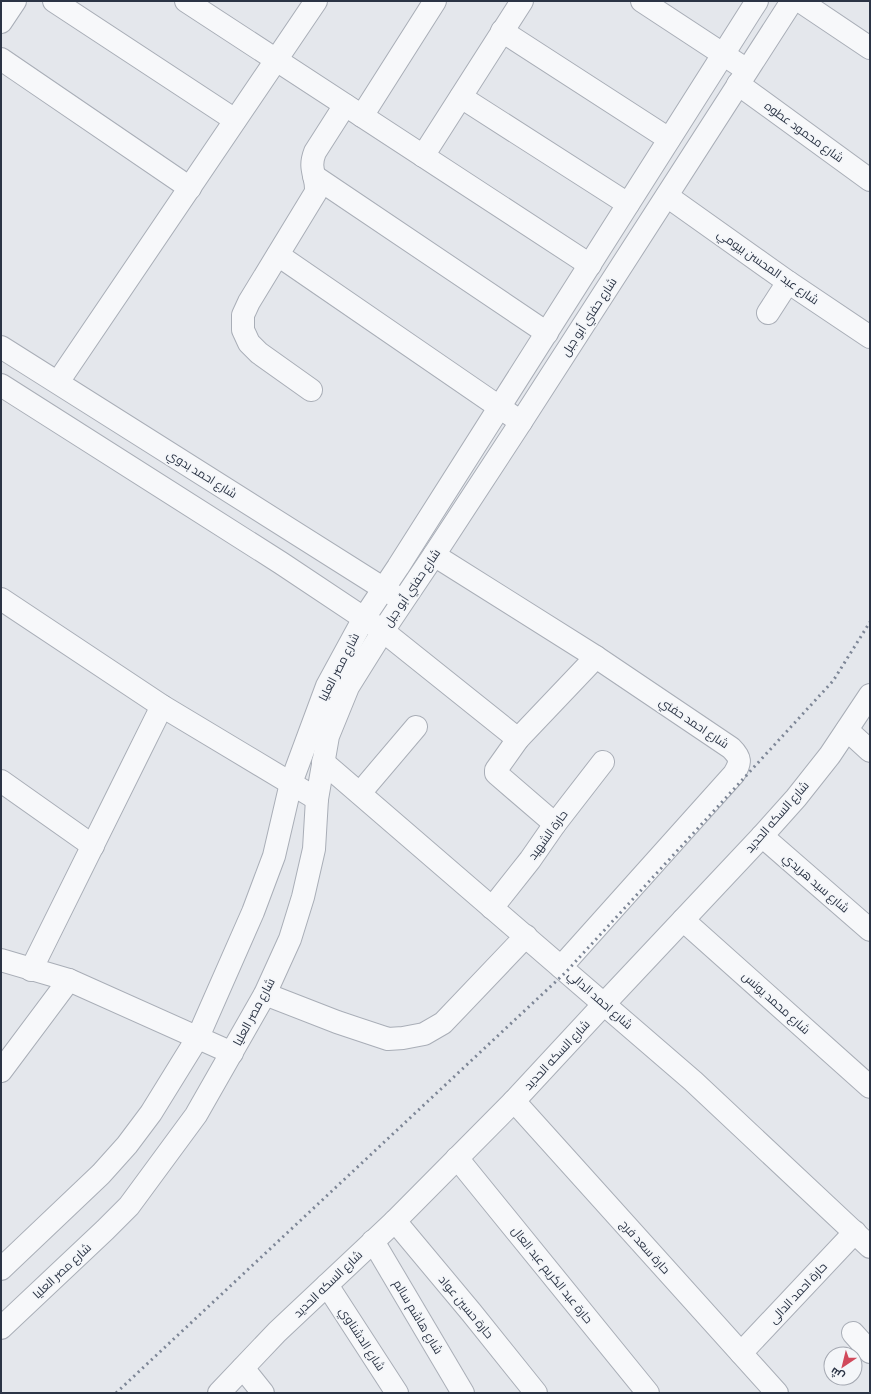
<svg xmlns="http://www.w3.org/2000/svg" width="871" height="1394" font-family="'Titillium Web',Cairo,sans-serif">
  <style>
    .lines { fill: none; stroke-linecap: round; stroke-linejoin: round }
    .minor-casing { stroke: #a9aeb7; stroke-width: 24 }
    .tertiary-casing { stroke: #a9aeb7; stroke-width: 24 }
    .minor { stroke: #f7f8fa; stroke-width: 22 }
    .tertiary { stroke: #f7f8fa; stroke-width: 22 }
    .rail { stroke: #7d8696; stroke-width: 3; stroke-dasharray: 2 4; stroke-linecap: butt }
    .labels { text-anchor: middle; stroke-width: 3.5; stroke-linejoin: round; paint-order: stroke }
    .street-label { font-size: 12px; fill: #2b3445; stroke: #f4f6f9 }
  </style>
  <rect width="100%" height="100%" fill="#e4e7ec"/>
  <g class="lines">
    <g class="minor-casing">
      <g id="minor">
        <polyline points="54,1 235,120"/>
        <polyline points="186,1 590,265"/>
        <polyline points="642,1 747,70"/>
        <polyline points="800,1 870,48"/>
        <polyline points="1,22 15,1"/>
        <polyline points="502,31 669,139"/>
        <polyline points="1,59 190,188"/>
        <polyline points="738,84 870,180"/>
        <polyline points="461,97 628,204"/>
        <polyline points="362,116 435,1"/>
        <polyline points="423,156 522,1"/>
        <polyline points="314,176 547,333"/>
        <polyline points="667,196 788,282 870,337"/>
        <polyline points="278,255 521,422"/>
        <polyline points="768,313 788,282"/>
        <polyline points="1,347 400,599"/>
        <polyline points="58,382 316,1"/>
        <polyline points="1,385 281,563 383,631 518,739"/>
        <path d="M 311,390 L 259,353 L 249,343 L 243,330 L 243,315 L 249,302 L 316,192 C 317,175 308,170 315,152 L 345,105"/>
        <path d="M 434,555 L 596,657 L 731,748 C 741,758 741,762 734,774 L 561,967"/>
        <polyline points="1,599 162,706 317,799"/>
        <polyline points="847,730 870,751"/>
        <polyline points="323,762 693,1081 870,1247"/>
        <polyline points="1,781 93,846"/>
        <polyline points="360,793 416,727"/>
        <polyline points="555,824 498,775 496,773 496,770 518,739 596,657"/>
        <polyline points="762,836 870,930"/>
        <polyline points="492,908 530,860 555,824 603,762"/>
        <polyline points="683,920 870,1087"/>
        <polyline points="1,960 69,980 232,1053"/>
        <polyline points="31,970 162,706"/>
        <polyline points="265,994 337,1022 388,1039 403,1038 424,1034 443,1023 526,936"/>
        <polyline points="1,1071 69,980"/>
        <polyline points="514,1101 777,1393"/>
        <polyline points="457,1158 648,1393"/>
        <polyline points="395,1221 471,1312 536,1393"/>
        <polyline points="373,1241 463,1393"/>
        <polyline points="327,1285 397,1393"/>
        <polyline points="853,1333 870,1352"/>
        <polyline points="741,1353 855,1232"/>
        <polyline points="243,1368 263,1393"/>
        <polyline points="219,1393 277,1332 395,1221 514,1101 604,1004 762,836 796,798 830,755 870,695"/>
      </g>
    </g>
    <g class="tertiary-casing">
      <g id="tertiary">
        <polyline points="1,1269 101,1174 127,1145 151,1113 198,1037 253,912 274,856 291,783 327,686 364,618 398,567 757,1"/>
        <polyline points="1,1328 105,1230 129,1206 196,1115 265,994 290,939 303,897 314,849 317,799 328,736 348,687 383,631 434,555 521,422 792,1"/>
      </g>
    </g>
    <use href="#minor" class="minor"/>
    <use href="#tertiary" class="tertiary"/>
    <polyline class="rail" points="116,1393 566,972 833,681 870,622"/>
  </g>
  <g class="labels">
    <g class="street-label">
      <text transform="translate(804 132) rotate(36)" y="4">شارع محمود عطوه</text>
      <text transform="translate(768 267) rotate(35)" y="4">شارع عبد المحسن بيومي</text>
      <text transform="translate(589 317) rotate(-57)" y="4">شارع حفني أبو جبل</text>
      <text transform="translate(202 474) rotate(32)" y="4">شارع احمد بدوي</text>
      <text transform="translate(412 588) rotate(-56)" y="4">شارع حفني أبو جبل</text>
      <text transform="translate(339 667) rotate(-63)" y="4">شارع مصر العليا</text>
      <text transform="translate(694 723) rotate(34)" y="4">شارع احمد حفني</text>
      <text transform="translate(777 817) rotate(-49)" y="4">شارع السكه الحديد</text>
      <text transform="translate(548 835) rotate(-54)" y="4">حارة الشهيد</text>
      <text transform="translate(816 883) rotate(41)" y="4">شارع سيد هريدي</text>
      <text transform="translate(600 1000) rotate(41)" y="4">شارع احمد الدالي</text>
      <text transform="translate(776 1003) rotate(42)" y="4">شارع محمد يونس</text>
      <text transform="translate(254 1012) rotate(-62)" y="4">شارع مصر العليا</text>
      <text transform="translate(557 1055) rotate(-47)" y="4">شارع السكه الحديد</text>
      <text transform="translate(645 1247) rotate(48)" y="4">حارة سعد فرج</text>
      <text transform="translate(62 1271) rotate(-43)" y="4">شارع مصر العليا</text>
      <text transform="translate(552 1275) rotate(51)" y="4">حارة عبد الكريم عبد العال</text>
      <text transform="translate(328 1284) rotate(-44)" y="4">شارع السكه الحديد</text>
      <text transform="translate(798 1293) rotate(-47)" y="4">حارة احمد الدالى</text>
      <text transform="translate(466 1307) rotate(50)" y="4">حارة حسين عواد</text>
      <text transform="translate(418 1317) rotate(59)" y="4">شارع هاشم سالم</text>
      <text transform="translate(362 1339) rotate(57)" y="4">شارع الدشناوي</text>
    </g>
  </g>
  <rect width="871" height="1394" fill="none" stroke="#2b3445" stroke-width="4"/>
  <g transform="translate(843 1366) rotate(215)"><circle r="19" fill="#f4f6f9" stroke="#a4a8b1"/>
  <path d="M0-3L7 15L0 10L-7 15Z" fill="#d1495b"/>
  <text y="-6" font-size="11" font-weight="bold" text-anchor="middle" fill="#2b3445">ش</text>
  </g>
</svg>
